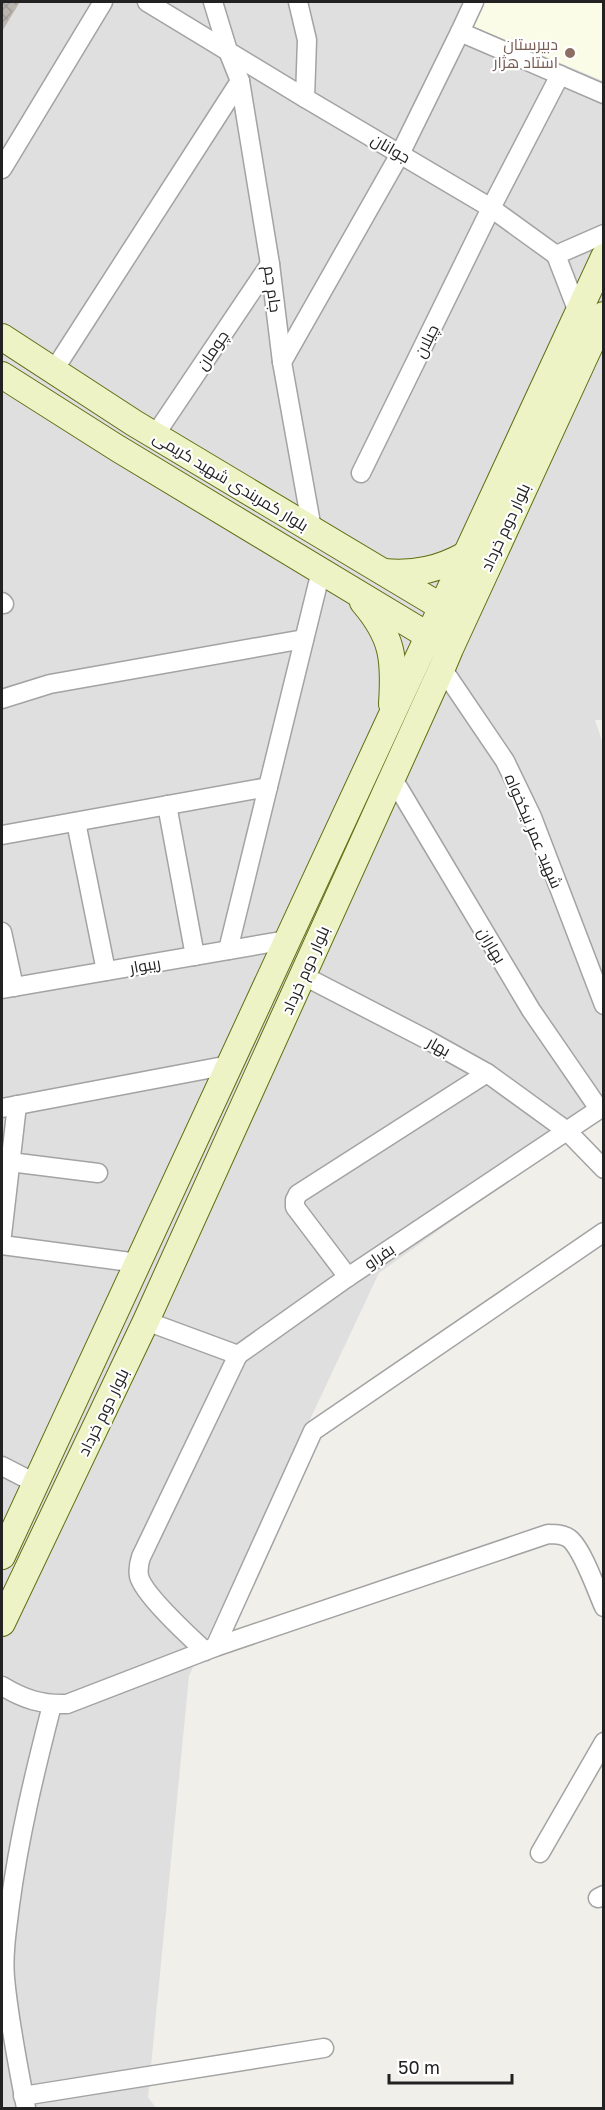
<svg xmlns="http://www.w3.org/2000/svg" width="605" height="2110" font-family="'Golos Text',Cairo,sans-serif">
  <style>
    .residential { fill: #e0dfdf }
    .education { fill: #fbfce7 }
    .building { fill: url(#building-cross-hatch); stroke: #c1b7ad; stroke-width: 1.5 }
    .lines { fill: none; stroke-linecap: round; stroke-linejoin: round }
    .street-casing { stroke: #a3a3a3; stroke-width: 21 }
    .secondary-casing { stroke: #5f6f12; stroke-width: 28 }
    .street { stroke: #fff; stroke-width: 18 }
    .secondary { stroke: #eef3c5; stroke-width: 26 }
    .education-dot { fill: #8d6e63; stroke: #fff; stroke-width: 2 }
    .labels { text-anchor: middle; stroke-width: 4.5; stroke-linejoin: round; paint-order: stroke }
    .education-label { font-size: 16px; fill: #785e54; stroke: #fff; text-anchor: end }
    .street-label { font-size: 16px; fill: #222; stroke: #fff }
  </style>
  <defs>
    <pattern id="building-cross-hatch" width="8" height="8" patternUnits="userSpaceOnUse" patternTransform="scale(1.5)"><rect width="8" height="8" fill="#bab5af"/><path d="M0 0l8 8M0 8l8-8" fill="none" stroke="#a09b96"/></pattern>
  </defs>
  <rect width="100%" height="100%" fill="#f1efea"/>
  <polygon class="residential" points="2,2 603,2 604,720 595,720 604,747 603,1113 379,1273 189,1676 148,2097 156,2108 2,2108"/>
  <polygon class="education" points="481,2 603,2 603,81 470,25"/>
  <polygon class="building" points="2,2 19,2 2,30"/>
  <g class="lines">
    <g class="street-casing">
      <g id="street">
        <polyline points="147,2 305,98"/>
        <polyline points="213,2 228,51 240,81 270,264 282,362 312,529"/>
        <polyline points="298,2 307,40 305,98 491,208 556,255"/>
        <polyline points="474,2 460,32 604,94"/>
        <polyline points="2,169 103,2"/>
        <polyline points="578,312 556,255 604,234"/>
        <polyline points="282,362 400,154 460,32"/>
        <polyline points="54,370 240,81"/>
        <polyline points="155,435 270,264"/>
        <polyline points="361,473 491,208 560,75"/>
        <polyline points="2,602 4,604"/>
        <polyline points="442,668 505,761 532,817 604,1005"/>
        <polyline points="2,699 50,684 304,639"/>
        <polyline points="392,777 531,1010 599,1109"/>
        <polyline points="167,805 195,956"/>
        <polyline points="76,822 106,971"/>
        <polyline points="2,835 268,787"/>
        <polyline points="2,932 14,987"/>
        <polyline points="228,950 321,571"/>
        <polyline points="302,975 426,1039 487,1073 567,1131 604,1169"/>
        <polyline points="2,989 287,940"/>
        <polyline points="2,1108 229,1065"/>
        <polyline points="10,1162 98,1173"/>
        <polyline points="2,1235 17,1105"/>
        <polyline points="2,1245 138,1263"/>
        <polyline points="348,1277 295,1207 295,1200 298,1194 487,1073"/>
        <polyline points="146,1321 238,1355 348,1277 604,1106"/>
        <polyline points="2,1466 35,1483"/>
        <polyline points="215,1647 313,1431 604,1232"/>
        <path d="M 205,1651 C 190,1637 143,1594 139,1576 C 138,1570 139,1563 141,1557 L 238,1355"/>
        <path d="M 2,1686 C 23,1699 42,1705 67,1704 L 215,1647 L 548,1534 C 556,1534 565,1534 571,1540 C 584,1553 596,1589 604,1607"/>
        <polyline points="540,1853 604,1742"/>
        <polyline points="598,1898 604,1895"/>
        <polyline points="23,2096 324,2048"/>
        <path d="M 26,2108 C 18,2065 9,2022 5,1978 C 3,1954 7,1929 10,1905 C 19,1837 35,1771 52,1705"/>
      </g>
    </g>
    <g class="secondary-casing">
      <g id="secondary">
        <polyline points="2,337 134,423 455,615"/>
        <polyline points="2,375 117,448 442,644"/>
        <path d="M 384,572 C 415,575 440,569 467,554"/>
        <path d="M 363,602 C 393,637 395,659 392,704"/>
        <polyline points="2,1556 604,257"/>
        <polyline points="2,1623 146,1321 442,668 450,649 604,315"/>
      </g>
    </g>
    <use href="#street" class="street"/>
    <use href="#secondary" class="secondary"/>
  </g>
  <circle class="education-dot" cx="570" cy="53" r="6"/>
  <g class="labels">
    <g class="education-label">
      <text x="558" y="50">دبیرستان<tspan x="558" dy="18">استاد هژار</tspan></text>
    </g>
    <g class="street-label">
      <text transform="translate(391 148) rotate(30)" y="6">جوانان</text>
      <text transform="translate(273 289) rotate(82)" y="6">جام جم</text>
      <text transform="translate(426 341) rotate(-64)" y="6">چیلان</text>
      <text transform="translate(212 350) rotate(-56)" y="6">چومان</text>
      <text transform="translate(231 481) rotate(31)" y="6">بلوار کمربندی شهید کریمی</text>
      <text transform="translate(505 527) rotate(-65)" y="6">بلوار دوم خرداد</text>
      <text transform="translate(534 831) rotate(67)" y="6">شهید عمر نیکخواه</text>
      <text transform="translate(492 945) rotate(59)" y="6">بهاران</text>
      <text transform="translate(145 965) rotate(-10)" y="6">ریبوار</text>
      <text transform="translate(305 970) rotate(-66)" y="6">بلوار دوم خرداد</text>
      <text transform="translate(439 1046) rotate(29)" y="6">بهار</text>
      <text transform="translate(379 1256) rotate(-34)" y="6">بفراو</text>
      <text transform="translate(103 1412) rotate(-64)" y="6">بلوار دوم خرداد</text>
    </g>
  </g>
  <rect width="605" height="2110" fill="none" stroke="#222222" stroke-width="6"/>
  <path d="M389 2074v9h123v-9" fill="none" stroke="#222222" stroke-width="3"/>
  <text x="398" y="2074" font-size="18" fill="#222222" stroke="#ffffff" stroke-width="4.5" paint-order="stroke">50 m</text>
</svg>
